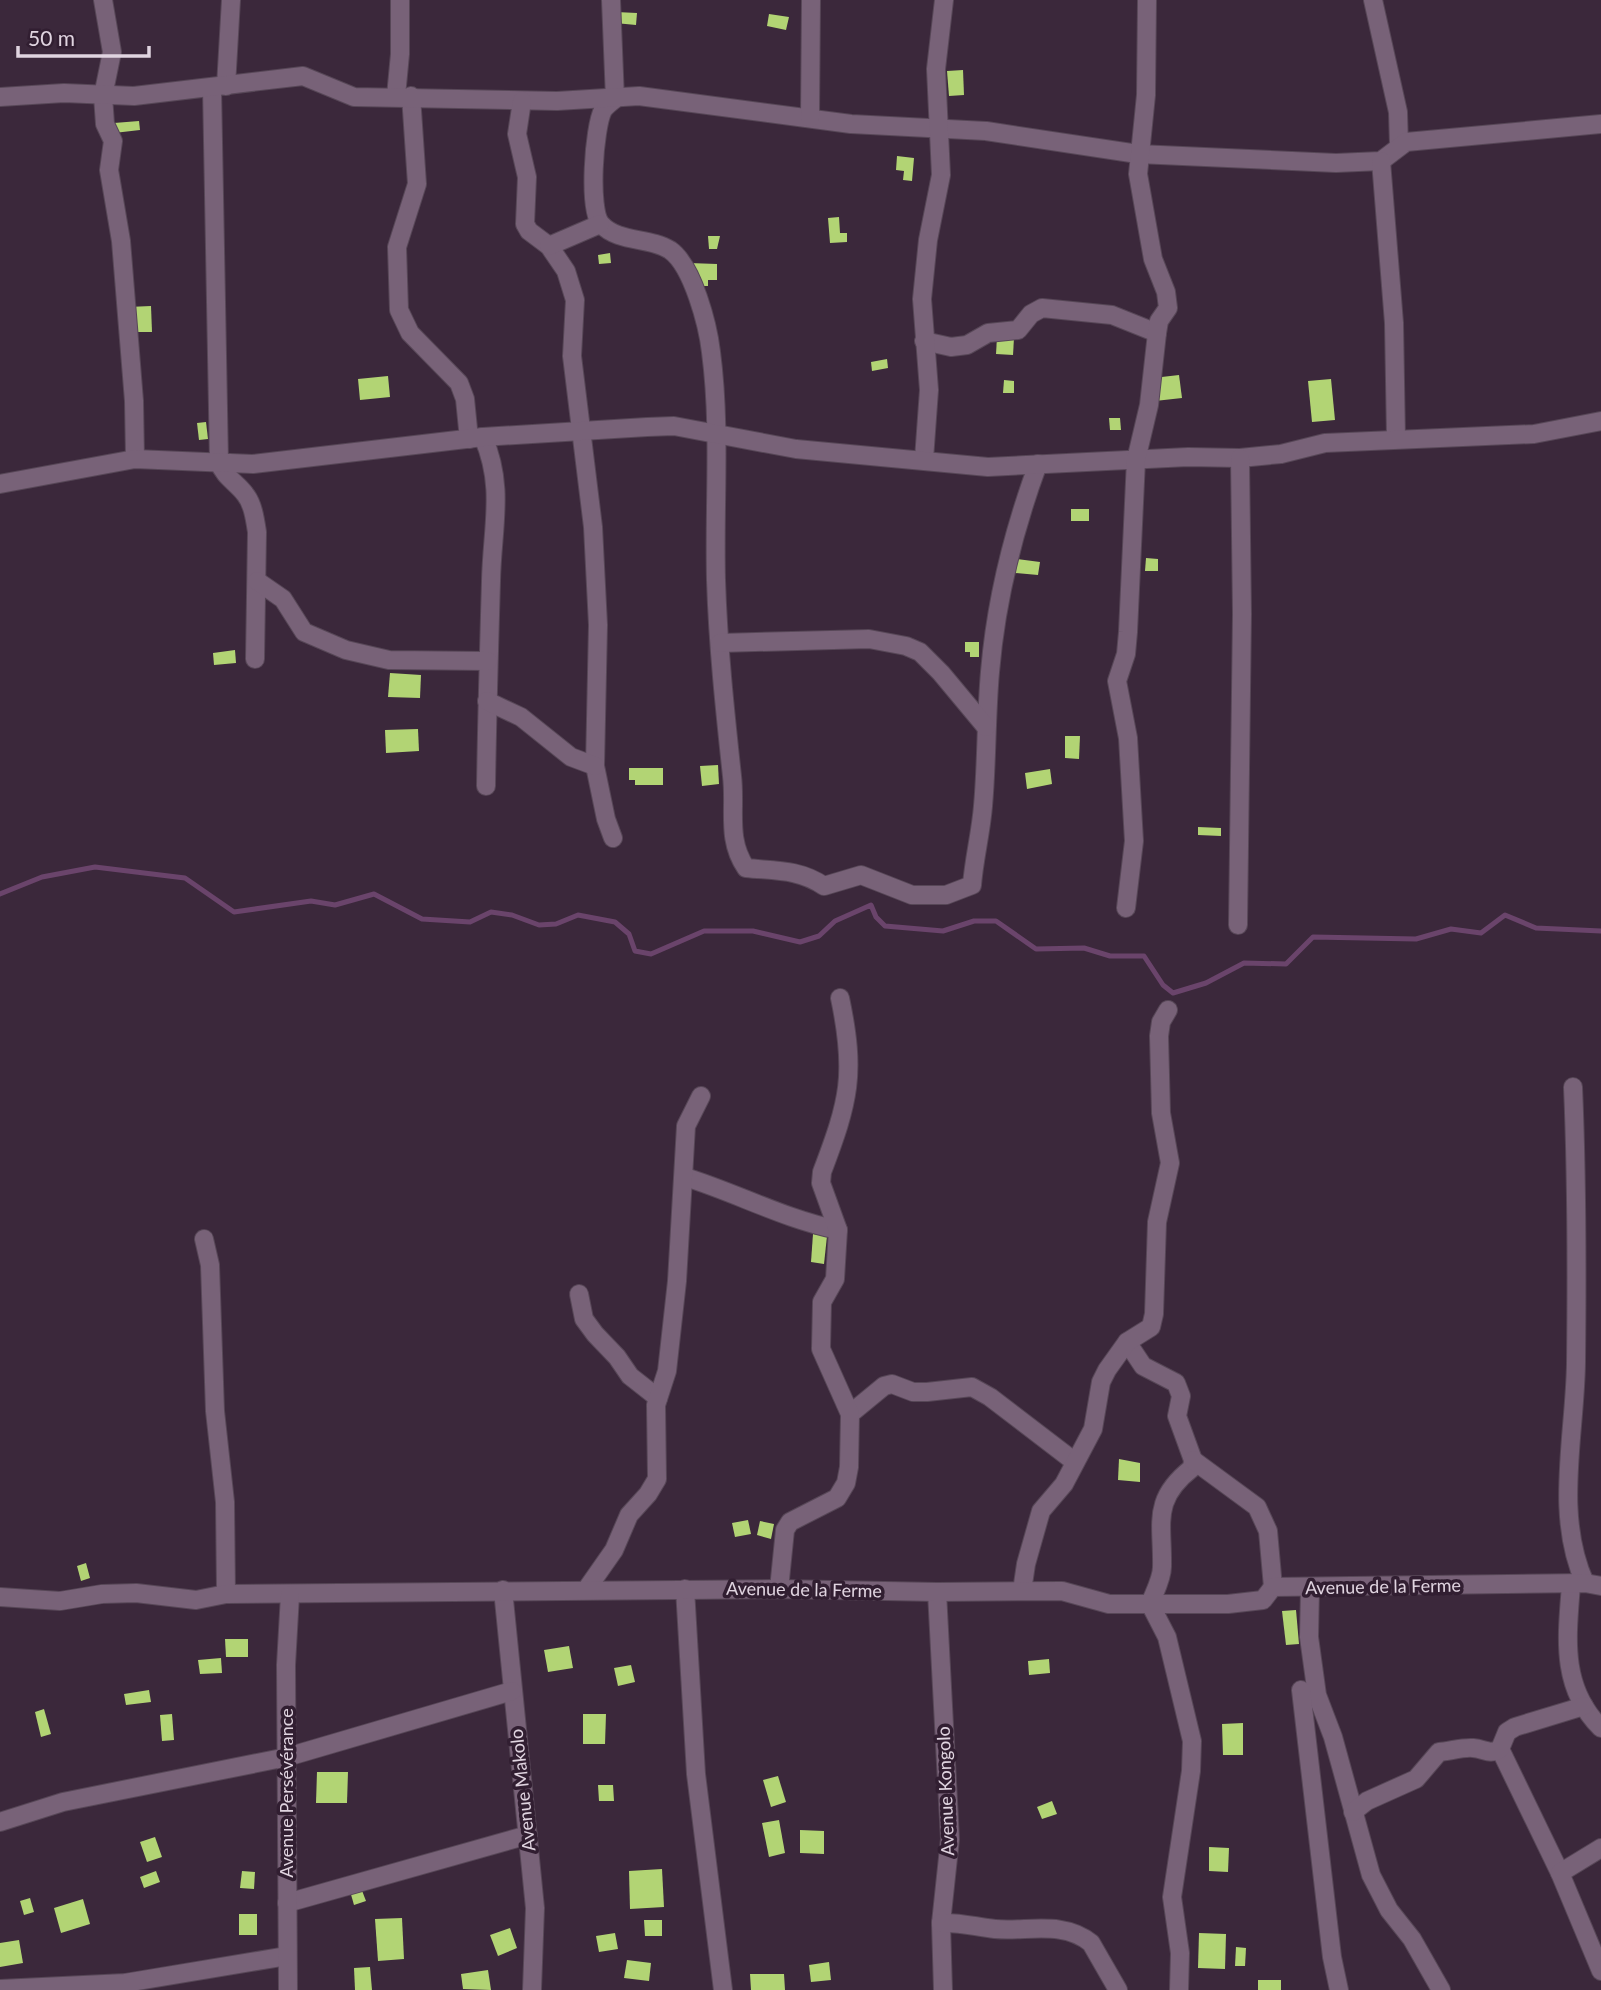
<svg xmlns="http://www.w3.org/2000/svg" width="1601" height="1990" font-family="Lato,sans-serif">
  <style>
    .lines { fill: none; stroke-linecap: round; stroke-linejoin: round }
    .stream { stroke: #6a446b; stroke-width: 5 }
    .building { fill: #b2d474 }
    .street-casing { stroke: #574757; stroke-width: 20 }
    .street { stroke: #786278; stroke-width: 18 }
    .labels { text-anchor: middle; stroke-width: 7; stroke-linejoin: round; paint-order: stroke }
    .street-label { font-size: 18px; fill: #e0d4e0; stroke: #311e31 }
  </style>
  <rect width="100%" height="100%" fill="#3b283b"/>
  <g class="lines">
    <polyline class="stream" points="0,894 42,877 95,867 185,878 234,912 311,901 335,905 374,894 422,919 470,922 491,912 512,915 539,925 556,924 578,915 615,922 629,934 635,951 651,954 704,931 753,931 800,942 819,936 835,921 871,905 876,917 885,926 943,931 974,921 996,921 1036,949 1084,948 1110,956 1144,956 1163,985 1173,993 1206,983 1244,963 1286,964 1313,937 1416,939 1451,929 1481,933 1505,915 1536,928 1601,931"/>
  </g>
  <g class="building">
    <polygon points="616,12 637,13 636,25 615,23"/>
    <polygon points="769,14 789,17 786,30 767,26"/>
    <polygon points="963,70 964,95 949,96 947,71"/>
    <polygon points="139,121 140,130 114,133 114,123"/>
    <polygon points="897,156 914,158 912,181 903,180 904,171 896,170"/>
    <polygon points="839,217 840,233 847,233 847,242 830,243 828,218"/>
    <polygon points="708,236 720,236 717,249 709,249"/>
    <polygon points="610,253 611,263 599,264 598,255"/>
    <polygon points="689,263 717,264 717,280 708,280 708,286 695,286"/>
    <polygon points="151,306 152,332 135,332 128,307"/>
    <polygon points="997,337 1014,338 1013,355 996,354"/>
    <polygon points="887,359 888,368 872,371 871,362"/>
    <polygon points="1179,375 1182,398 1155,401 1153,378"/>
    <polygon points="388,376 390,397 360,400 358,379"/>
    <polygon points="1331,379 1335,420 1312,422 1308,381"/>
    <polygon points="1004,380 1014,381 1014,393 1003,393"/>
    <polygon points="1109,418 1120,418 1121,430 1110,430"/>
    <polygon points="206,422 208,439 199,440 197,423"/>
    <rect x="1071" y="509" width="18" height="12"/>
    <polygon points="1146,558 1158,559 1158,571 1145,571"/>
    <polygon points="1017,559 1040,562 1038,575 1015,573"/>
    <polygon points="965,642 979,642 979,657 970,657 970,652 965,652"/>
    <polygon points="235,650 236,663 214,665 213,653"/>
    <polygon points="390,673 421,675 420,698 388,697"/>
    <polygon points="418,729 419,751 386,753 385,730"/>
    <polygon points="1065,736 1080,736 1079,759 1065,758"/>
    <polygon points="718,765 719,784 702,786 700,766"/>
    <polygon points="629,768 663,768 663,785 635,785 635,780 629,780"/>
    <polygon points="1050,769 1052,784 1027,789 1025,773"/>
    <polygon points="1198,827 1221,828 1221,836 1198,835"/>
    <polygon points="813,1234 827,1236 824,1264 811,1262"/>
    <polygon points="1119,1459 1140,1463 1140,1482 1118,1480"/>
    <polygon points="748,1520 751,1534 735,1537 732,1523"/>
    <polygon points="760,1521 774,1524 771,1539 757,1535"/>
    <polygon points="86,1563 90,1578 81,1581 77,1566"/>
    <polygon points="1296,1610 1299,1644 1286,1645 1282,1611"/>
    <polygon points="225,1639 248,1639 248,1657 226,1657"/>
    <polygon points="569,1646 573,1668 548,1672 544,1650"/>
    <polygon points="221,1658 222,1673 200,1674 198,1660"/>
    <polygon points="1049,1659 1050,1673 1029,1675 1028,1661"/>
    <polygon points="631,1665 635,1682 618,1686 614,1668"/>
    <polygon points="149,1690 151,1702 126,1705 124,1694"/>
    <polygon points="44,1709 51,1734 41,1737 35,1712"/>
    <polygon points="172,1714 174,1740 162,1741 160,1715"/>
    <polygon points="583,1714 606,1714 605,1744 583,1744"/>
    <polygon points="1243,1723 1243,1755 1223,1755 1222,1724"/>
    <polygon points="317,1772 348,1772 347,1803 316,1803"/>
    <polygon points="778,1776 786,1802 771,1807 763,1780"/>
    <polygon points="598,1785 613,1785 614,1801 599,1801"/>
    <polygon points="1052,1801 1057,1814 1042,1819 1037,1807"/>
    <polygon points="779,1820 785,1853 769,1857 762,1823"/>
    <polygon points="800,1830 824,1831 824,1854 800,1853"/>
    <polygon points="155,1837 162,1857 147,1862 140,1842"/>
    <polygon points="1209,1847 1229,1848 1228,1872 1209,1871"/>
    <polygon points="662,1869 664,1907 630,1909 629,1871"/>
    <polygon points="156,1871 160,1882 144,1888 140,1877"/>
    <polygon points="242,1871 255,1872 254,1889 240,1888"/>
    <polygon points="361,1888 366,1901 354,1905 350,1891"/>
    <polygon points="30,1898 34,1912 24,1915 20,1901"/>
    <polygon points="83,1899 90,1924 61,1933 54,1908"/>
    <rect x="239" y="1914" width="18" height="21"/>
    <polygon points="402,1918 404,1959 378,1961 375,1919"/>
    <polygon points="644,1920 662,1920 662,1936 645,1936"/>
    <polygon points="510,1928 517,1948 498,1956 490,1935"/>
    <polygon points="615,1933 618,1949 599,1952 596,1936"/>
    <polygon points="1199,1933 1226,1934 1225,1969 1198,1968"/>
    <polygon points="19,1940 23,1963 0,1967 0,1943"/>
    <polygon points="1236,1947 1246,1948 1245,1966 1235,1966"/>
    <polygon points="627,1960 651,1963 649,1981 624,1978"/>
    <polygon points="829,1962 831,1980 811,1982 809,1965"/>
    <polygon points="370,1967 372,1990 355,1990 354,1968"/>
    <polygon points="488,1970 491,1990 463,1989 461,1974"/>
    <polygon points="750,1974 784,1974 785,1990 751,1990"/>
    <rect x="1258" y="1980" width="23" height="10"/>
  </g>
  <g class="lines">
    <g class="street-casing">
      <g id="street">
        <polyline points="103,0 112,52 103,96 105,124 113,141 109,170 121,241 134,401 135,459"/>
        <path d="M 611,0 L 615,99 C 611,102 606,106 603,110 C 594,127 588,210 601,224 C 618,243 650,237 670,250 C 693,266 708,326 711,352 C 721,428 714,504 716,580 C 718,645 725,711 732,776 C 736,809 726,839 746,868 C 775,871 799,869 824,886 L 861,875 L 912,895 L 946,895 L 972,885 C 974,859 981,832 983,806 C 987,762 986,717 990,672 C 996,600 1013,532 1038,464"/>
        <polyline points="1373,0 1398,112 1399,146"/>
        <polyline points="226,86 231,0"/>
        <path d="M 212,88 L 219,462 C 224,477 236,482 245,494 C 253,504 255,519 257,532 L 255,659"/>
        <polyline points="396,96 400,54 400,0"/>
        <polyline points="411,96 417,184 397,247 399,310 410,333 459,383 465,399 469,439"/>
        <polyline points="0,97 64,93 134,96 303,76 354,97 557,101 639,96 851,124 986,131 1138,154 1336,163 1381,161 1406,142 1601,124"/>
        <polyline points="522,101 517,134 527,177 525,224 529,231 549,246 566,271 575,300 572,356 593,527 598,625 595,766 606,819 613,838"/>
        <polyline points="810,118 811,0"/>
        <polyline points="1381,161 1394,323 1396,439"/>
        <polyline points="549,246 600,224"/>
        <polyline points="924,341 951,347 967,345 988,333 1018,330 1031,314 1042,308 1112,315 1157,333"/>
        <path d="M 483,437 C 505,487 492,528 491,581 C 489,649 487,718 486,786"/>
        <polyline points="924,459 929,390 922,299 928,240 941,175 936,69 944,0"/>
        <polyline points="0,484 135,459 253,464 483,437 647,427 674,426 796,449 988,467 1188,457 1240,458 1281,454 1325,443 1534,434 1601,421"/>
        <polyline points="257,581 283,599 304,632 346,650 389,660 488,661"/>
        <polyline points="720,643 869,639 906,646 920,652 941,673 986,727"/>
        <polyline points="487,701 521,717 571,757 595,766"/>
        <polyline points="1126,908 1134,841 1128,738 1117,681 1126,654 1128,632 1136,460 1149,405 1157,333 1159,321 1168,308 1166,292 1153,259 1138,174 1146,95 1147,0"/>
        <polyline points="1238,925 1242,614 1240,458"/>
        <path d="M 1573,1087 C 1577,1179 1577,1271 1576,1363 C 1575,1436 1554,1515 1585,1583"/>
        <path d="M 685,1177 C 737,1193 784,1219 838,1230"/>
        <polyline points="204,1239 210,1265 215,1411 225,1502 226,1594"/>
        <polyline points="579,1294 584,1319 595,1334 617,1357 630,1376 658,1398"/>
        <path d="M 1127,1342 L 1143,1366 L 1176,1383 L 1181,1396 L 1177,1416 L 1193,1460 L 1192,1468 C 1151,1500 1163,1523 1162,1567 C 1162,1579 1154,1593 1150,1604 L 1167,1637 L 1192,1741 L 1191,1771 L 1172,1897 L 1180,1953 L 1179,1990"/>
        <polyline points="850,1414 884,1386 892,1384 913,1392 927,1392 972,1387 990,1397 1075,1462"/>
        <polyline points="1193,1460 1257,1507 1268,1531 1273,1587"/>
        <path d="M 1571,1585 C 1567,1637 1560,1687 1601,1728"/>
        <polyline points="1310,1588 1309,1637 1317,1695 1333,1737 1371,1875 1389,1910 1412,1939 1441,1990"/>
        <polyline points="685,1589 696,1774 723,1990"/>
        <path d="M 779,1589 L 785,1530 L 790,1522 L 837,1498 L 846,1483 L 849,1467 L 850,1414 L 821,1349 L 822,1302 L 835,1279 L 838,1230 L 821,1183 L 822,1172 C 849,1101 856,1074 840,998"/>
        <polyline points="503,1590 535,1908 532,1990"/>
        <polyline points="586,1590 614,1550 629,1515 648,1494 657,1479 656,1405 667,1371 677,1281 686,1126 701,1096"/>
        <polyline points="1022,1591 1026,1564 1041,1511 1064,1484 1093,1429 1101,1382 1107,1370 1127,1342 1151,1327 1154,1314 1157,1222 1170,1163 1161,1113 1159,1036 1161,1022 1168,1010"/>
        <polyline points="937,1592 950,1839 941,1923 943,1990"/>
        <polyline points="0,1597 60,1601 102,1594 136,1593 196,1600 226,1594 779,1589 937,1592 1062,1591 1109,1604 1228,1604 1263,1600 1273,1587 1585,1583 1601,1586"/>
        <polyline points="1301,1690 1332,1957 1339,1990"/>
        <polyline points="1500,1749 1560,1873"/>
        <path d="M 1353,1812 L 1367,1801 L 1416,1779 L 1439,1752 C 1450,1751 1463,1747 1473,1748 C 1485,1749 1489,1755 1500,1749 L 1507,1732 L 1515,1727 L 1584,1706"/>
        <polyline points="0,1822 63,1802 287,1757 512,1691"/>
        <polyline points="1601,1848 1560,1873 1601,1971"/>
        <polyline points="287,1903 528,1835"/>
        <path d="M 941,1923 C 960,1922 976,1927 995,1929 C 1027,1932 1063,1920 1091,1943 L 1118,1990"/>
        <polyline points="0,1989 125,1983 287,1956"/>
        <polyline points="288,1990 286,1665 290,1595"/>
      </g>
    </g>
    <use href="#street" class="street"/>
  </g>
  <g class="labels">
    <g class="street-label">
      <text transform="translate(1383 1587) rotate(-1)" y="6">Avenue de la Ferme</text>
      <text transform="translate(804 1590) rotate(1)" y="6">Avenue de la Ferme</text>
      <text transform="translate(523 1790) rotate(-96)" y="6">Avenue Makolo</text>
      <text transform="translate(946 1791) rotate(-92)" y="6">Avenue Kongolo</text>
      <text transform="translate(287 1793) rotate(-90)" y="6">Avenue Persévérance</text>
    </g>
  </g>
  <path d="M18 46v10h131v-10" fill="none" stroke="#e0d4e0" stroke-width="3.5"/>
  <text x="28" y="46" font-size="21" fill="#e0d4e0" stroke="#311e31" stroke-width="5" paint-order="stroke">50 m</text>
</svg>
